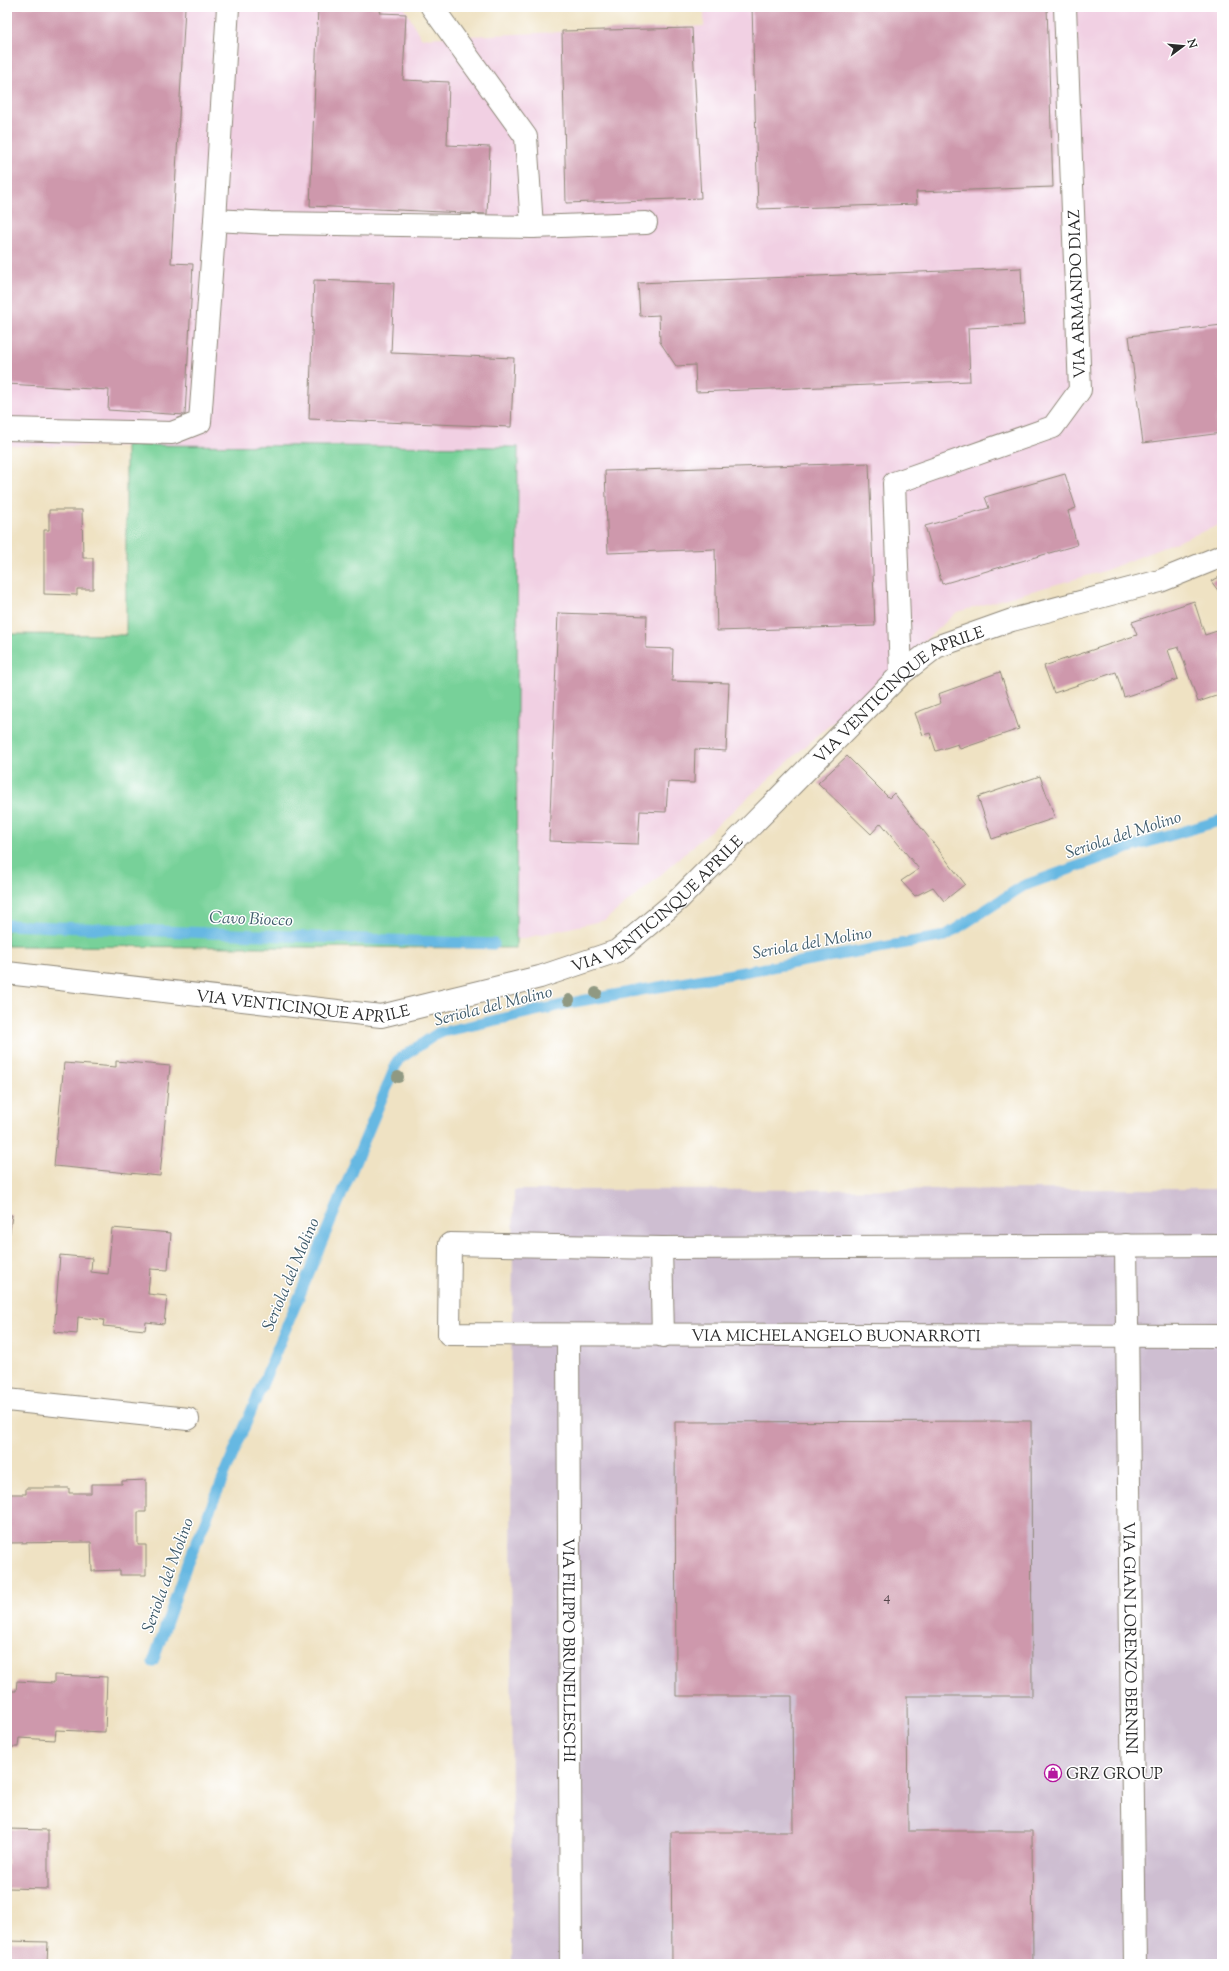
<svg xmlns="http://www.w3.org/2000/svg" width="1229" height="1971" font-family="'Sorts Mill Goudy',serif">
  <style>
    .built { fill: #f1d0e3 }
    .industrial { fill: #cebed1 }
    .green { fill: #77d199; stroke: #517e62 }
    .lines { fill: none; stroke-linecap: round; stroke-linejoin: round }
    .stream { stroke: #66b8e2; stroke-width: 11 }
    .building { fill: #ce98ac }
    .minor-casing { stroke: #8d8677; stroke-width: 24 }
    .minor { stroke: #fff; stroke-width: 22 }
    .tree { fill: #909982 }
    .labels { text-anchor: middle; stroke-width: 3; stroke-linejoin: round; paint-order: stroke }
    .number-label { font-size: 14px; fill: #54464b }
    .street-label { font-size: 16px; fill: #2b2b2b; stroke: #fff }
    .poi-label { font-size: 16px; fill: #2b2b2b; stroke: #fff; text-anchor: start }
    .water-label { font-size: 17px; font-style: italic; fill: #405c6b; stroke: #fff }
  </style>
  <rect width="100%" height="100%" fill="#fff"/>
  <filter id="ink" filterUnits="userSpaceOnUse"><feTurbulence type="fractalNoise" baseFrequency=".025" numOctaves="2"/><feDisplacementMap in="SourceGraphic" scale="8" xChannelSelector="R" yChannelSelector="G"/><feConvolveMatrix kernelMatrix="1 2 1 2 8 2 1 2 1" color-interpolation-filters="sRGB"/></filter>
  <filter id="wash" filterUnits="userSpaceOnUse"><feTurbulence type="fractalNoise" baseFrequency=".012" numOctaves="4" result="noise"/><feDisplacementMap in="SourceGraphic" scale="16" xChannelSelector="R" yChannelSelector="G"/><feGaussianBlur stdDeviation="0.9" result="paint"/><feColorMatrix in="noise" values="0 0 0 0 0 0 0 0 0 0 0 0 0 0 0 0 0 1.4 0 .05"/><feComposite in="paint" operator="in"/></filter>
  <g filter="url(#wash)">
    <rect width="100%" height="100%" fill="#efe2c3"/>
    <polygon class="built" points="7,7 404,7 421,38 704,26 704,7 1222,7 1222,524 1104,571 957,612 648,886 605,920 516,940 517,447 7,446"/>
    <polygon class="industrial" points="1222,1189 1222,1964 512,1964 511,1377 514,1190"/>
    <polygon class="green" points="126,445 518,447 516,948 7,946 7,634 126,635"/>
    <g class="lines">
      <g class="stream">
        <polyline points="7,925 494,944"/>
        <polyline points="153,1662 186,1567 398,1060 438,1033 580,1001 945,936 1023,886 1128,848 1222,820"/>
      </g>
    </g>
    <g id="blocks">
      <g class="building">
        <polygon points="7,7 185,7 171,263 193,264 185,415 108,410 109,390 7,384"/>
        <polygon points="318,7 381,7 380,13 406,14 403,80 449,82 447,145 490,147 487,214 310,206"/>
        <polygon points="752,7 1047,7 1053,187 916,192 917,204 758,209"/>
        <polygon points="692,28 701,198 566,203 562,31"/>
        <polygon points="1021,268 1024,325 968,328 970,381 696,392 695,365 676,366 660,342 659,315 640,316 638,283"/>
        <polygon points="314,280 394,283 391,353 514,358 511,427 309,419"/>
        <polygon points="1222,325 1222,433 1143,443 1129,336"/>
        <polygon points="869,463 875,626 717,631 715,549 608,553 605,471"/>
        <polygon points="1065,474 1076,508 1068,511 1077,545 942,584 925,526 989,508 985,497"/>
        <polygon points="49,510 82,510 83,558 93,558 93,589 77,589 77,595 44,594 44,530 49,530"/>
        <polygon points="1222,576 1222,596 1211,581"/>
        <polygon points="1194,601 1205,635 1220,630 1222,636 1222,694 1198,702 1179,647 1168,650 1178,679 1124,697 1116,672 1054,693 1044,666 1137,635 1132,622"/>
        <polygon points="558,613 647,616 646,648 673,649 672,681 729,683 726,751 695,749 694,783 668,782 666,812 640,811 638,844 549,841"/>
        <polygon points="1000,672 1019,729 960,749 958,744 936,751 930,733 923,735 915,713 941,703 938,694"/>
        <polygon points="847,756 889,798 894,793 965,884 944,901 933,887 915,896 901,881 919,869 881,823 871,834 818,783"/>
        <polygon points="1040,776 1055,818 992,839 978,797"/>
        <polygon points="116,1061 170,1066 160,1176 54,1166 64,1063 116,1067"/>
        <polygon points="7,1215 12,1215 8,1246 7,1246"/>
        <polygon points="112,1228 171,1233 168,1270 150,1269 148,1294 167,1296 164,1324 146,1322 145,1330 103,1326 104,1320 78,1317 77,1334 54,1332 60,1255 92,1258 91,1272 108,1274"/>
        <polygon points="1031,1421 1032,1696 907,1696 908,1831 1032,1831 1033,1964 672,1964 671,1832 793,1832 792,1696 676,1696 675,1422"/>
        <polygon points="146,1480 146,1512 138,1512 138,1545 146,1545 146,1575 120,1575 120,1570 92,1571 91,1542 7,1543 7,1494 26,1494 26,1488 69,1488 69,1493 91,1493 91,1484 122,1484 122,1481"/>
        <polygon points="54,1675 107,1677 105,1732 56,1730 55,1740 19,1738 18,1747 7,1747 7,1691 16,1691 17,1681 54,1683"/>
        <polygon points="7,1829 48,1830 48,1889 7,1888"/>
        <polygon points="7,1941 48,1942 47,1964 7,1964"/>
      </g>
    </g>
  </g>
  <g filter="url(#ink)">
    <use href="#blocks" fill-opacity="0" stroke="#8d8677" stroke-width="1"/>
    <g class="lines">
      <g class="minor-casing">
        <g id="minor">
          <polyline points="228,7 215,220 270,223 532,227 646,223"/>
          <polyline points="432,7 526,137 532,227"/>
          <polyline points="7,429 172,433 200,422 215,220"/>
          <polyline points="901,674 894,483 1053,427 1080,390 1065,7"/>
          <path id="s1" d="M 7,973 L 381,1016 L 540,977 L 617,951 L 679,899 L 901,674 L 936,647 L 1012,620 L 1160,581 L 1222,556"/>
          <path id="s2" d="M 1126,1245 L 1135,1964"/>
          <path id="s3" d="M 1222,1245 L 661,1248 L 450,1244 L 449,1334 L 1222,1336"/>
          <polyline points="661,1248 663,1336"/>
          <path id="s4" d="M 568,1336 L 571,1964"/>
          <polyline points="7,1400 188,1419"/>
        </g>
      </g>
      <use href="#minor" class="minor"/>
    </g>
    <g class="tree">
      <circle cx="596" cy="993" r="6"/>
      <circle cx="569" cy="1000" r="6"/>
      <circle cx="398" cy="1077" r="6"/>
    </g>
  </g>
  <defs>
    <g id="shop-ring" transform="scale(0.9)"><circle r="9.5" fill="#fff" stroke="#b5179e" stroke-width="1.5"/><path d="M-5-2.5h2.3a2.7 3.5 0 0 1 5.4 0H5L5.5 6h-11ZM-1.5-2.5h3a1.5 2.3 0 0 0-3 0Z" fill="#b5179e"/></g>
  </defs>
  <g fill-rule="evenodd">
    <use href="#shop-ring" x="1053" y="1773"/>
  </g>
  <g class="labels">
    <g class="number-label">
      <text x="887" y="1601">4</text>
    </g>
    <g class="street-label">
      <text transform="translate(1076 294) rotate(-92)" y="6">VIA ARMANDO DIAZ</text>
      <text dy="6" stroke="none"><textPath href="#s1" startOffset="1005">VIA VENTICINQUE APRILE</textPath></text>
      <text dy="6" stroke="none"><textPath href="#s1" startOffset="681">VIA VENTICINQUE APRILE</textPath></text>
      <text dy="6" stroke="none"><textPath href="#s1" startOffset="298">VIA VENTICINQUE APRILE</textPath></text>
      <text dy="6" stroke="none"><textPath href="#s3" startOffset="1249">VIA MICHELANGELO BUONARROTI</textPath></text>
      <text dy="6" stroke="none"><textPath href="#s2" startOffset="393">VIA GIAN LORENZO BERNINI</textPath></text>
      <text dy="6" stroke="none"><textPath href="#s4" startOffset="314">VIA FILIPPO BRUNELLESCHI</textPath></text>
    </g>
    <g class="poi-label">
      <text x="1066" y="1779">GRZ GROUP</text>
    </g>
    <g class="water-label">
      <text transform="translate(1123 834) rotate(-18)" y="6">Seriola del Molino</text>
      <text transform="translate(251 918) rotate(2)" y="6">Cavo Biocco</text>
      <text transform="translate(812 942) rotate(-10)" y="6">Seriola del Molino</text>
      <text transform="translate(493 1005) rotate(-14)" y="6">Seriola del Molino</text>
      <text transform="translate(290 1274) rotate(-67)" y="6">Seriola del Molino</text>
      <text transform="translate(167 1575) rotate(-70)" y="6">Seriola del Molino</text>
    </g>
  </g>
  <rect width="1229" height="1971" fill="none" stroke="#fff" stroke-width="24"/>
  <g transform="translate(1183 46) rotate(74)" stroke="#ffffff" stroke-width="3" paint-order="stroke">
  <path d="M0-3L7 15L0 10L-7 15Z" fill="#2b2b2b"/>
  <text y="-6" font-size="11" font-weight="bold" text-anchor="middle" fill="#2b2b2b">N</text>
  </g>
</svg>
